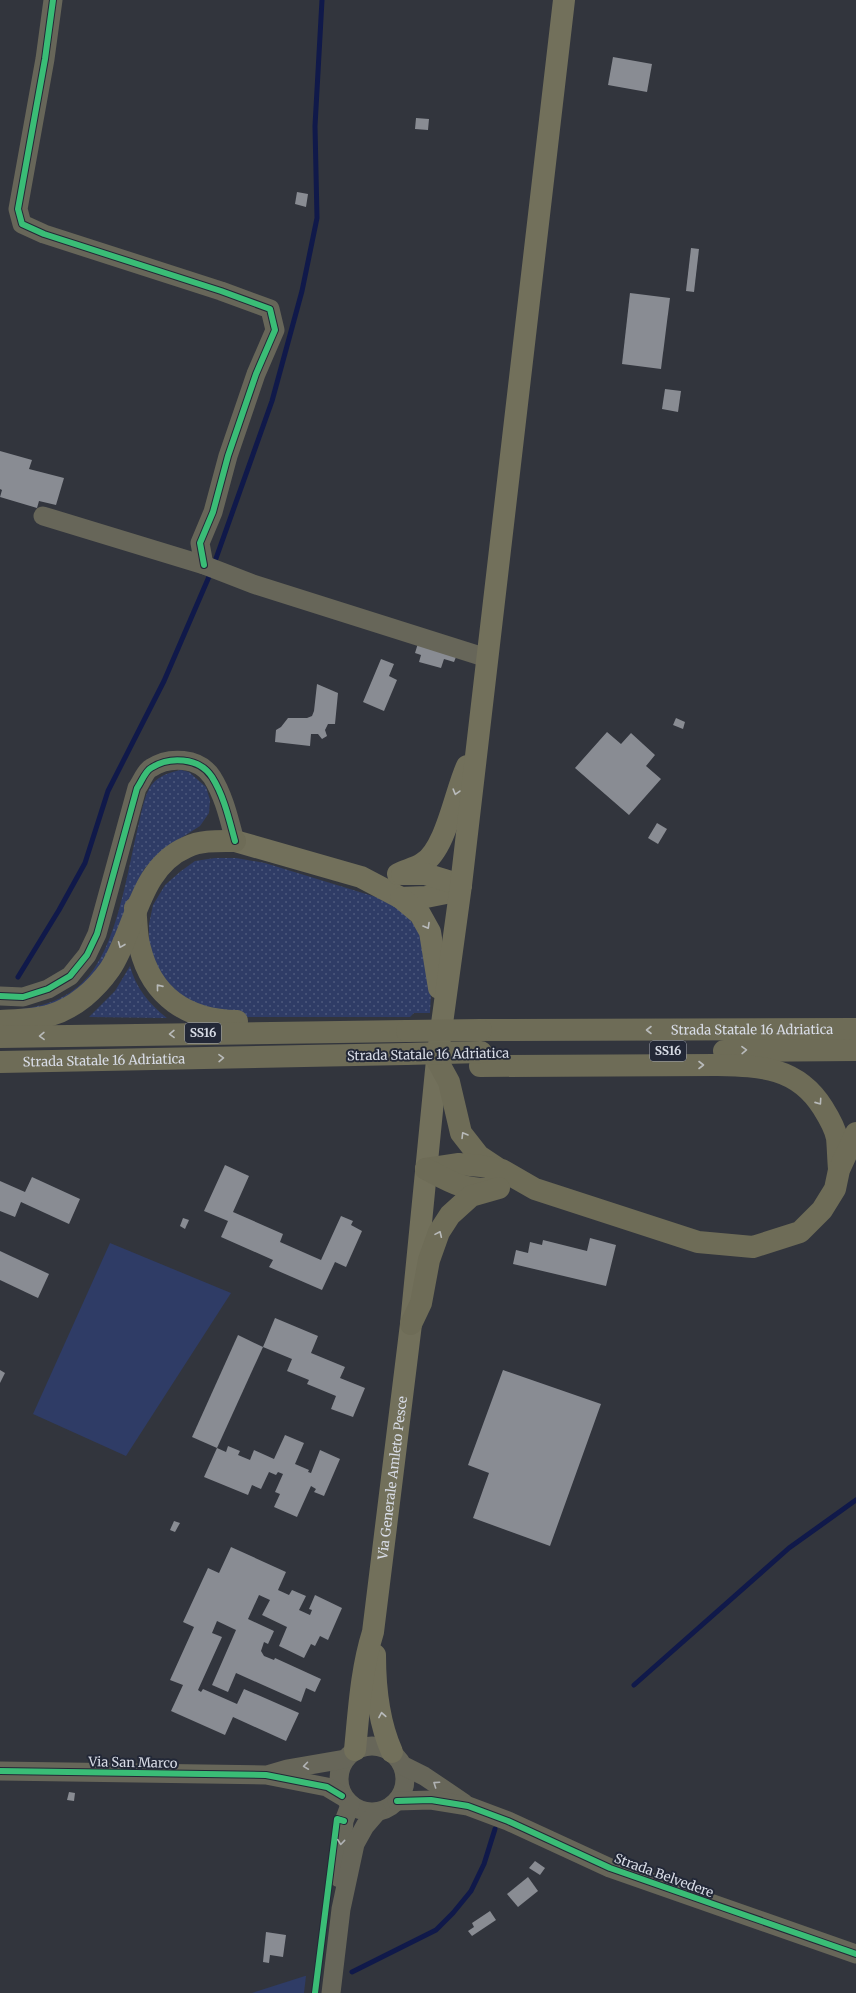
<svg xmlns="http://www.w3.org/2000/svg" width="856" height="1993" font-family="Merriweather,serif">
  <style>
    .grass { fill: url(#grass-dots) }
    .park { fill: #2f3c66 }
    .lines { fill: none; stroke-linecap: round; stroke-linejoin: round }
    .stream { stroke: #10194a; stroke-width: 5 }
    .building { fill: #898c93 }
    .minor { stroke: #676659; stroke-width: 19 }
    .major { stroke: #72705b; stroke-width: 22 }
    .highway { stroke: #6e6c57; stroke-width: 22 }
    .highway-bridge { stroke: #6e6c57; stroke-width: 22 }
    .cycleway-casing { stroke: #232837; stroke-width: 8 }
    .cycleway { stroke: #3abd76; stroke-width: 6 }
    .oneway { stroke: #b9bbbc }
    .oneway2 { stroke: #b8baba }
    .oneway3 { stroke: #b0b2b4 }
    .labels { text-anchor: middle; stroke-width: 4; stroke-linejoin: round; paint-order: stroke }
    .shield { fill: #232837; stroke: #a1a5b1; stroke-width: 1 }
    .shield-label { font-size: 12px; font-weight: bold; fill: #d7dbe5 }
    .street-label { font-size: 13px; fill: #d7dbe5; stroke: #232837 }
  </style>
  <defs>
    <pattern id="grass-dots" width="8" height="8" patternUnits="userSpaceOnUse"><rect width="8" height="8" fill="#2f3c66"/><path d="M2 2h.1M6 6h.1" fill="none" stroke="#4c587c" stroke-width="1.8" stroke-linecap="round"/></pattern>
  </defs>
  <rect width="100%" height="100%" fill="#32353d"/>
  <g class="grass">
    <path d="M 181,770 L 189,772 L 206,787 L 210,800 L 209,813 L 200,826 L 170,845 L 145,868 L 128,902 L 124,918 L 98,977 L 51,1012 L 4,1011 C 35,1008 59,1004 82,983 C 117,951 127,872 138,827 C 141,815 143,801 149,789 C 155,777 169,772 181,770 Z"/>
    <polygon points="215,858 236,858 265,863 376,897 402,910 421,933 431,992 430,1013 414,1013 410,1017 228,1017 177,998 155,965 149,944 149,924 153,905 165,885 181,871 195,861"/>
    <path d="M 130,966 C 136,988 149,1004 167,1018 L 89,1017 L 115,991 Z"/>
  </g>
  <g class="park">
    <polygon points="110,1243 231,1293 126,1456 33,1414"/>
    <polygon points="306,1976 304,1993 252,1993 305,1976"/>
  </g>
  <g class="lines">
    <g class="stream">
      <polyline points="214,564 272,401 302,291 317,218 315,126 322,0"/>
      <polyline points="18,977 59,910 85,863 108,791 164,681 211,572"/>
      <polyline points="634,1685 789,1548 856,1500"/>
      <polyline points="352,1972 436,1930 453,1913 471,1891 484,1864 495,1829"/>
    </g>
  </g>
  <g class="building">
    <polygon points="613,57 652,64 647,92 608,85"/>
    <polygon points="416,118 429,119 428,130 415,129"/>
    <polygon points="297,192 308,194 306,207 295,204"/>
    <polygon points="691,248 699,249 694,292 686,291"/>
    <polygon points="630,293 670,298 661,369 622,364"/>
    <polygon points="665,389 681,391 678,412 662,409"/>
    <polygon points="0,451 32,460 29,469 64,478 56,505 39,501 37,508 0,497 2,490 0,489"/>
    <polygon points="419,640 458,652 454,662 444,659 441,668 419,662 421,655 415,653"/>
    <polygon points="381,659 394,664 389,676 397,680 384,711 363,702"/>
    <polygon points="317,684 338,693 335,724 328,724 325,730 327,736 322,739 318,734 311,734 310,746 275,742 276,730 281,727 288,718 307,718 312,716 314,711"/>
    <polygon points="676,718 685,722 683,729 673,725"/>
    <polygon points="607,732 621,744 631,733 655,755 646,766 661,779 629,815 575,768"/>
    <polygon points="657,823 667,829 658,844 648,838"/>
    <polygon points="225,1165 249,1176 233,1212 283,1234 280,1242 321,1260 341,1216 353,1221 351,1225 362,1231 346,1267 335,1262 322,1290 269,1267 273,1260 221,1237 228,1221 204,1211"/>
    <polygon points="32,1177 80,1199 69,1224 21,1202 15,1217 0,1211 0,1181 25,1192"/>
    <polygon points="183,1218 189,1220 185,1229 180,1226"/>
    <polygon points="590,1238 616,1245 606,1286 513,1264 516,1250 528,1253 530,1242 542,1245 543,1240 587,1251"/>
    <polygon points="0,1251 49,1274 38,1298 0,1280"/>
    <polygon points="275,1318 318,1336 311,1353 345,1367 340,1378 365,1388 353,1417 331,1409 336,1396 307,1384 309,1380 287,1371 292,1359 263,1347"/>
    <polygon points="238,1335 263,1347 217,1448 192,1437"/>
    <polygon points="0,1370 5,1373 0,1383"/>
    <polygon points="503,1370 601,1404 550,1546 473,1518 489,1473 468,1465"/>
    <polygon points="285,1435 304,1443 295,1464 309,1470 308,1472 311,1473 320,1450 340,1459 324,1496 314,1492 316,1489 311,1486 297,1517 274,1507 280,1494 275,1492 283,1474 278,1472 276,1475 269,1472 261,1489 252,1485 248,1495 204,1477 217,1448 226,1452 228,1446 240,1451 238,1455 250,1460 254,1450 274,1459"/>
    <polygon points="174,1521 180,1523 175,1532 170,1530"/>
    <polygon points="231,1547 286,1572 278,1590 289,1595 292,1590 306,1596 299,1610 310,1615 312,1610 309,1609 315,1595 342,1608 328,1640 320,1636 315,1646 311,1644 304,1658 279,1646 287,1627 262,1615 270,1600 259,1595 248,1619 274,1631 268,1644 264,1642 261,1651 264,1656 274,1660 275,1658 321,1679 315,1692 306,1688 301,1702 236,1673 228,1692 212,1685 236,1630 217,1621 212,1633 222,1637 198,1690 201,1692 203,1689 237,1704 244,1689 299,1713 286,1741 233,1717 225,1735 171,1711 183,1685 170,1680 194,1627 183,1622 208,1568 219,1573"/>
    <polygon points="69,1792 75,1793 74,1801 67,1800"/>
    <polygon points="535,1861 545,1868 540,1875 529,1868"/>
    <polygon points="528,1877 538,1891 518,1907 507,1894"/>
    <polygon points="490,1911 496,1920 472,1936 468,1931 474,1927 472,1923"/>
    <polygon points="266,1932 286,1935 283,1957 270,1955 269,1963 263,1962"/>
  </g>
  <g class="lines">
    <g class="minor">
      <polyline points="53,0 45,59 18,209 22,224 44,234 221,291 270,309 275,330 256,374 228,456 213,512 200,543 204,565"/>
      <polyline points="43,516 204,565 253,584 487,658"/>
      <path d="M 0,996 L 23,997 L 48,989 L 70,976 L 87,955 L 97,934 L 137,788 C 141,783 145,771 151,768 C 169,756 199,757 212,777 C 224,796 229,819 235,841"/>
      <circle cx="372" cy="1779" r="33"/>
      <polyline points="402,1765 424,1776 464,1803"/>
      <polyline points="0,1771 266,1775 327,1787 342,1796"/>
      <polyline points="270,1774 287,1769 345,1759"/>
      <polyline points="397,1801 431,1800 468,1806 508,1821 610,1868 856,1954"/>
      <polyline points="339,1878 344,1821 350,1805"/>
      <polyline points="331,1993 341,1909 355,1844 365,1826 377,1812"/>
    </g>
    <g class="major">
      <polyline points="235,841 361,877 401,898 426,897 446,893 461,885"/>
      <path d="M 398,874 C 406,870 416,868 423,863 C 446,849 455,792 467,766"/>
      <polyline points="402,874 425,874 461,885"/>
      <polyline points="401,898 420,914 430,932 439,988"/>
      <path d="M 375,1655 C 375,1686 379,1723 392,1752"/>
      <path id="s1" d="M 355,1750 C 359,1710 361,1670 373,1632 L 411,1324 L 437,1060 L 461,885 L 564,0"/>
    </g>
    <g class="highway">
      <path d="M 135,908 C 137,921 136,936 140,948 C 152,997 188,1020 237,1021"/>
      <path d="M 0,1021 C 17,1020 35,1020 51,1015 C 75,1008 96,989 110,969 C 136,930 138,868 187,847 C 201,840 219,841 235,841"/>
      <path id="s2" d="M 481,1030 L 856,1029"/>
      <polyline points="0,1037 407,1031"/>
      <polyline points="724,1051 856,1050"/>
      <polyline points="437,1060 449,1082 461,1133 479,1156 497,1168"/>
      <path id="s3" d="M 0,1062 L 406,1054"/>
      <path d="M 480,1066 L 715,1065 C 759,1066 797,1066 823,1108 C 828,1116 835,1128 837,1138 C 838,1148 838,1158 839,1169"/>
      <polyline points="426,1169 459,1164 481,1166 502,1170 535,1189 698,1242 753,1247 800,1232 822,1210 835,1189 839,1170 856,1133"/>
      <path d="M 426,1169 C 449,1181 462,1190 490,1189"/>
      <polyline points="411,1324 421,1303 429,1260 439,1232 450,1215 471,1196 499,1188"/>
    </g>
    <g class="highway-bridge">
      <polyline points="407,1031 481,1030"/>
      <polyline points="406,1054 481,1052"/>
    </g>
    <g class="cycleway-casing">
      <g id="cycleway">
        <polyline points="53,0 45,59 18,209 22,224 44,234 221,291 270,309 275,330 256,374 228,456 213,512 200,543 204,565"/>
        <path d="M 0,996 L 23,997 L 48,989 L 70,976 L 87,955 L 97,934 L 137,788 C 141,783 145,771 151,768 C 169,756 199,757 212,777 C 224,796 229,819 235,841"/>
        <polyline points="0,1771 266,1775 327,1787 342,1796"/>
        <polyline points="397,1801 431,1800 468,1806 508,1821 610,1868 856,1954"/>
        <polyline points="315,1993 337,1819 344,1821"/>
      </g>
    </g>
    <use href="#cycleway" class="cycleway"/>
  </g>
  <defs><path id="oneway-chevron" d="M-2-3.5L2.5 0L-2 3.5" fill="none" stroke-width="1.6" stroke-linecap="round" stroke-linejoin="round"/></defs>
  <g class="oneway">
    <use href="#oneway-chevron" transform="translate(456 792) rotate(106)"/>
    <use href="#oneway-chevron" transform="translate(427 926) rotate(60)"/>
    <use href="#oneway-chevron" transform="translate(382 1715) rotate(-100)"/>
  </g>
  <g class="oneway2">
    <use href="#oneway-chevron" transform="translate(121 945) rotate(112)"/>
    <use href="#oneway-chevron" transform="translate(159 987) rotate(-129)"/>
    <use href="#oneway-chevron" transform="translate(649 1030) rotate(-180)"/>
    <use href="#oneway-chevron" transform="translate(172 1034) rotate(179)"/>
    <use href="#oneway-chevron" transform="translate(42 1036) rotate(179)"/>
    <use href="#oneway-chevron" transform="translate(744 1050) rotate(-1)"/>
    <use href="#oneway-chevron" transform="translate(221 1058) rotate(-1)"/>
    <use href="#oneway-chevron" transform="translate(701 1065)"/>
    <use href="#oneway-chevron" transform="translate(819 1102) rotate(55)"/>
    <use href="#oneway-chevron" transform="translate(464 1135) rotate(-121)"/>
    <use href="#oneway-chevron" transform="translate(439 1234) rotate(-66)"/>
  </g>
  <g class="oneway3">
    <use href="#oneway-chevron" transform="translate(306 1766) rotate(172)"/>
    <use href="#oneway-chevron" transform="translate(436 1784) rotate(-146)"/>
    <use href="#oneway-chevron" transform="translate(341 1842) rotate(96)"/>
  </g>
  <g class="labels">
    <g class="shield">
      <rect x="185" y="1023" width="36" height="20" rx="3"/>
      <rect x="650" y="1041" width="36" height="20" rx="3"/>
    </g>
    <g class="shield-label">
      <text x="203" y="1037">SS16</text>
      <text x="668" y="1055">SS16</text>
    </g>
    <g class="street-label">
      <text dy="5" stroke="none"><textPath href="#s2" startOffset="271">Strada Statale 16 Adriatica</textPath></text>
      <text transform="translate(428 1054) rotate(-1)" y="5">Strada Statale 16 Adriatica</text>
      <text dy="5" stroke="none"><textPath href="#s3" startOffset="104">Strada Statale 16 Adriatica</textPath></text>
      <text dy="5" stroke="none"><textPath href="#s1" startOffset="275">Via Generale Amleto Pesce</textPath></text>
      <text transform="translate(133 1762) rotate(1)" y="5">Via San Marco</text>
      <text transform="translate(664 1875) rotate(20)" y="5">Strada Belvedere</text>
    </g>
  </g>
</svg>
